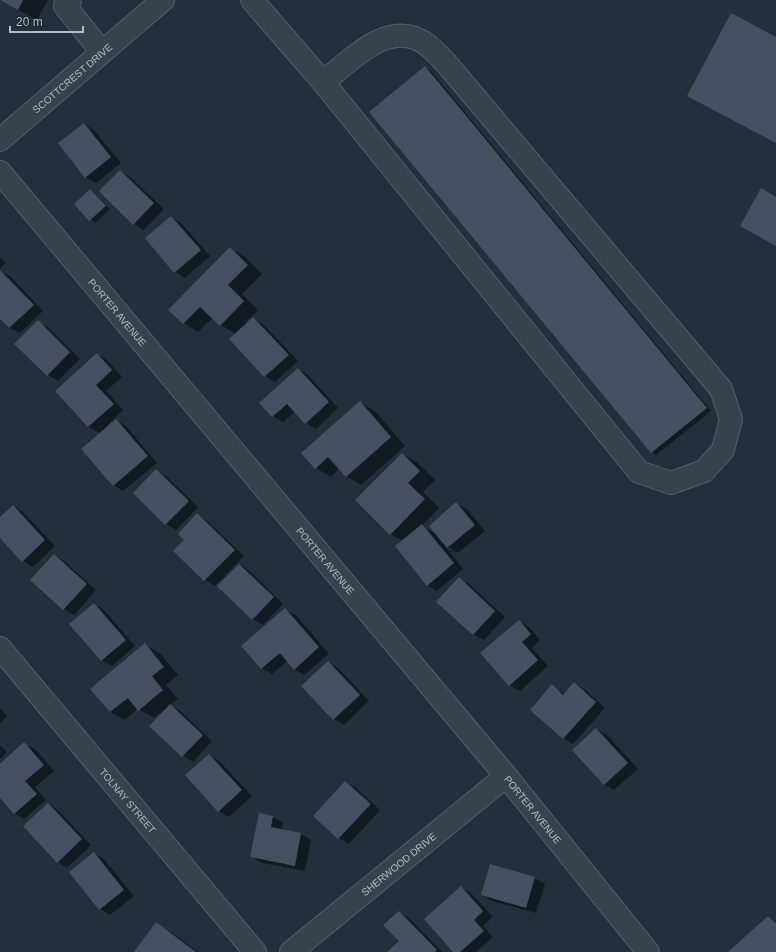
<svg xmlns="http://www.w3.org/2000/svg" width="776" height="952" font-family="Arial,sans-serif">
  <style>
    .shadow { fill: #0007 }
    .building { fill: #455162 }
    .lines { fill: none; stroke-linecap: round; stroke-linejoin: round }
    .minor-casing { stroke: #565f6c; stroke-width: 24 }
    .minor { stroke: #38414e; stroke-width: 22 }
    .labels { text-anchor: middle; stroke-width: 3.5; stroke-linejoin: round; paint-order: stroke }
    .street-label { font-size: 10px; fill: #b4bcc9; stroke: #1d2633 }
  </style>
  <rect width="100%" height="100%" fill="#242f3e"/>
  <g class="shadow">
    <polygon points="0,0 48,0 37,20"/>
    <polygon points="425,68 430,70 711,411 656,455 652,452"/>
    <polygon points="84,124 94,130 121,163 96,183 86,177"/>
    <polygon points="120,171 130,177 164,209 144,230 134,224 100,191"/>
    <polygon points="91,190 110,209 95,223 75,204"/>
    <polygon points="171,217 181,223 210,256 185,278 175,272"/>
    <polygon points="230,248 245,257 262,274 242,294 258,310 246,322 248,324 253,318 263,324 298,361 275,382 265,376 236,334 220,325 213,317 198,332 184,323"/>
    <polygon points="0,257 6,263 0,268"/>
    <polygon points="0,271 10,276 43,311 20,333 9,328 0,318"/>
    <polygon points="38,322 48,327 80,359 58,381 48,375"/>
    <polygon points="97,354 107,360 122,377 106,391 123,410 100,433 88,427"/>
    <polygon points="298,369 308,375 338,408 316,429 306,423 295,412 283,422 273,416 261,403"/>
    <polygon points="360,402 375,411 405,446 361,485 346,476 340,468 331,477 316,468"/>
    <polygon points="116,420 126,426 157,463 123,491 113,485"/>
    <polygon points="402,454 417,462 435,480 423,492 439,508 422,526 435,533 463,569 437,591 427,585 403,541 390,534"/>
    <polygon points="156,470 166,476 198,507 176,530 166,524"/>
    <polygon points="457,504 467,509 485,531 458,553 448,547 430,526"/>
    <polygon points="13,506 23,512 55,546 33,567 23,561 0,536 0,519"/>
    <polygon points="197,515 207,521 244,556 215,586 205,580 175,551 186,540"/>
    <polygon points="54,555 64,561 96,590 74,615 64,609 31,580"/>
    <polygon points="240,565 250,571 283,604 263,625 252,619"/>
    <polygon points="459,579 469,584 505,617 484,640 474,635 438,602"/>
    <polygon points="94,604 104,610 135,646 112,666 102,660 70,624"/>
    <polygon points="285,610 296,615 329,654 304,675 294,669 287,661 272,674 262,668"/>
    <polygon points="519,621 529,627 540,640 532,648 548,666 520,691 509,685"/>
    <polygon points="145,645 160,653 178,675 166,685 178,699 170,705 180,711 212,741 193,762 183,756 164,710 154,718 138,709 125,720 110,712"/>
    <polygon points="328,662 338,668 369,701 344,725 334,719"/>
    <polygon points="574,683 584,689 605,708 573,744 563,738 552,686 565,694"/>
    <polygon points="0,708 7,716 0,723"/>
    <polygon points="597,729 607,735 638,769 614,790 604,784"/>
    <polygon points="24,744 35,749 54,771 35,787 46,800 24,819 14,813 0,797 0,765"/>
    <polygon points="0,745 7,752 0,759"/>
    <polygon points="209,755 219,761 252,796 229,817 219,811"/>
    <polygon points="346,782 356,788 380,810 349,844 339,838"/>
    <polygon points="48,804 58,810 91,845 67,868 57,862"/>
    <polygon points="273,817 283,823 281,830 301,834 311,840 305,871 262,863 252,857"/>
    <polygon points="94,853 104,859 134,896 110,915 100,909"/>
    <polygon points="491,865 535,878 545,884 536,913 492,901 482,895"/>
    <polygon points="461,887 471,893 493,917 483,926 493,937 476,952 455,952"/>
    <polygon points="399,912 409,918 442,952 389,952 400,941"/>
    <polygon points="156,924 171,932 198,952 136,952"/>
  </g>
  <g class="building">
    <polygon points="0,0 23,0 18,10"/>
    <polygon points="731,13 776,37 776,143 687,96"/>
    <polygon points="425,66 707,408 651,453 369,112"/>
    <polygon points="84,123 111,157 85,178 58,143"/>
    <polygon points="120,170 154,203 133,225 99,191"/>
    <polygon points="761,188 776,197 776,246 740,226"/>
    <polygon points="90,189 106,206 89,221 74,204"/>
    <polygon points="171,216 201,250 174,273 145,238"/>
    <polygon points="230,247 248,265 228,285 244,301 220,326 200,307 183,324 168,310"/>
    <polygon points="0,270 34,305 9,328 0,319"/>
    <polygon points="253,317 289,355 264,377 229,339"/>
    <polygon points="38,320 70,352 47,376 14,344"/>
    <polygon points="97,353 112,370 96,385 114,404 88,427 55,391"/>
    <polygon points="298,368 329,402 305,424 287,404 272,417 259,403"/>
    <polygon points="360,401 391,437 346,477 328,457 315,469 301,453"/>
    <polygon points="116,419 148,456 113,486 81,449"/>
    <polygon points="402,453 420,471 408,483 425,499 390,535 355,500"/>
    <polygon points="156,469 189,501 165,525 133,493"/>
    <polygon points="456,502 475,525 447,548 429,526"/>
    <polygon points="13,505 45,540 22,562 0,538 0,517"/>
    <polygon points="197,513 235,550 204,581 173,551 184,540 178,534"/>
    <polygon points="422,524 454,563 427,586 395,546"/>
    <polygon points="54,554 87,584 63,610 30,580"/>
    <polygon points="239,564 274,597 252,620 217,586"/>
    <polygon points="459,577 495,611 473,635 436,602"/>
    <polygon points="94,603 126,640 101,661 69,624"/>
    <polygon points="285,608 319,647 294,670 280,653 261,669 241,646"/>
    <polygon points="519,620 531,634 522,642 538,660 509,686 480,653"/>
    <polygon points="145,643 164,667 152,676 163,690 138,711 128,698 110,712 90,689"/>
    <polygon points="328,661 360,695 333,720 301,686"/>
    <polygon points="574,682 596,702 563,739 530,710 552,684 563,695"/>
    <polygon points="170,704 203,735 182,757 149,726"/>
    <polygon points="596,728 628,763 604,785 572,750"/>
    <polygon points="24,742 44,765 25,781 37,794 14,814 0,798 0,764"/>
    <polygon points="209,754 242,790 218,812 185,775"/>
    <polygon points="345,781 371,804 338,839 313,816"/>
    <polygon points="48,803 82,839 57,863 23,826"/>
    <polygon points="259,813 273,816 271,827 301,833 295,866 250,857"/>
    <polygon points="94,852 124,890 99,910 69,872"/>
    <polygon points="490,864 535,877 526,908 481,895"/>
    <polygon points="461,886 483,911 474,920 484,931 460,952 453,952 424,919"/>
    <polygon points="399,911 437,950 435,952 387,952 399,941 383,925"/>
    <polygon points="768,916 776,924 776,952 728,952"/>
    <polygon points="156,922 196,952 134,952"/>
  </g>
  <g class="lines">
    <g class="minor-casing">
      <g id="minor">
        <polyline points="70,0 65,6 102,52"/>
        <path d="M 252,0 L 323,82 L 639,472 L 671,483 L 704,471 L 723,450 L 731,419 L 721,389 L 446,63 C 440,57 433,49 426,44 C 389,17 351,61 323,82"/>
        <path id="s1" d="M 0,140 L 163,0"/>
        <path id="s2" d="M 0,172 L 506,776 L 648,952"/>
        <path id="s3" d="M 0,648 L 255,952"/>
        <path id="s4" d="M 291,952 L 506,776"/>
      </g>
    </g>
    <use href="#minor" class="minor"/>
  </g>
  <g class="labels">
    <g class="street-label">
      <text dy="4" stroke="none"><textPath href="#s1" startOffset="95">SCOTTCREST DRIVE</textPath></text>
      <text dy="4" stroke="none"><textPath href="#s2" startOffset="183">PORTER AVENUE</textPath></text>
      <text dy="4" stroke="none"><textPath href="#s2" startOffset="507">PORTER AVENUE</textPath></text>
      <text dy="4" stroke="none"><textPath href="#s3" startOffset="199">TOLNAY STREET</textPath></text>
      <text dy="4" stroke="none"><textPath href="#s2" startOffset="831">PORTER AVENUE</textPath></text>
      <text dy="4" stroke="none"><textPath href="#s4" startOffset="139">SHERWOOD DRIVE</textPath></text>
    </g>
  </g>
  <path d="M10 26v6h73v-6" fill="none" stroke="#b4bcc9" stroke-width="2"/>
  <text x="16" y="26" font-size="12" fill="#b4bcc9" stroke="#1d2633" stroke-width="3" paint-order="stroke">20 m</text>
</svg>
